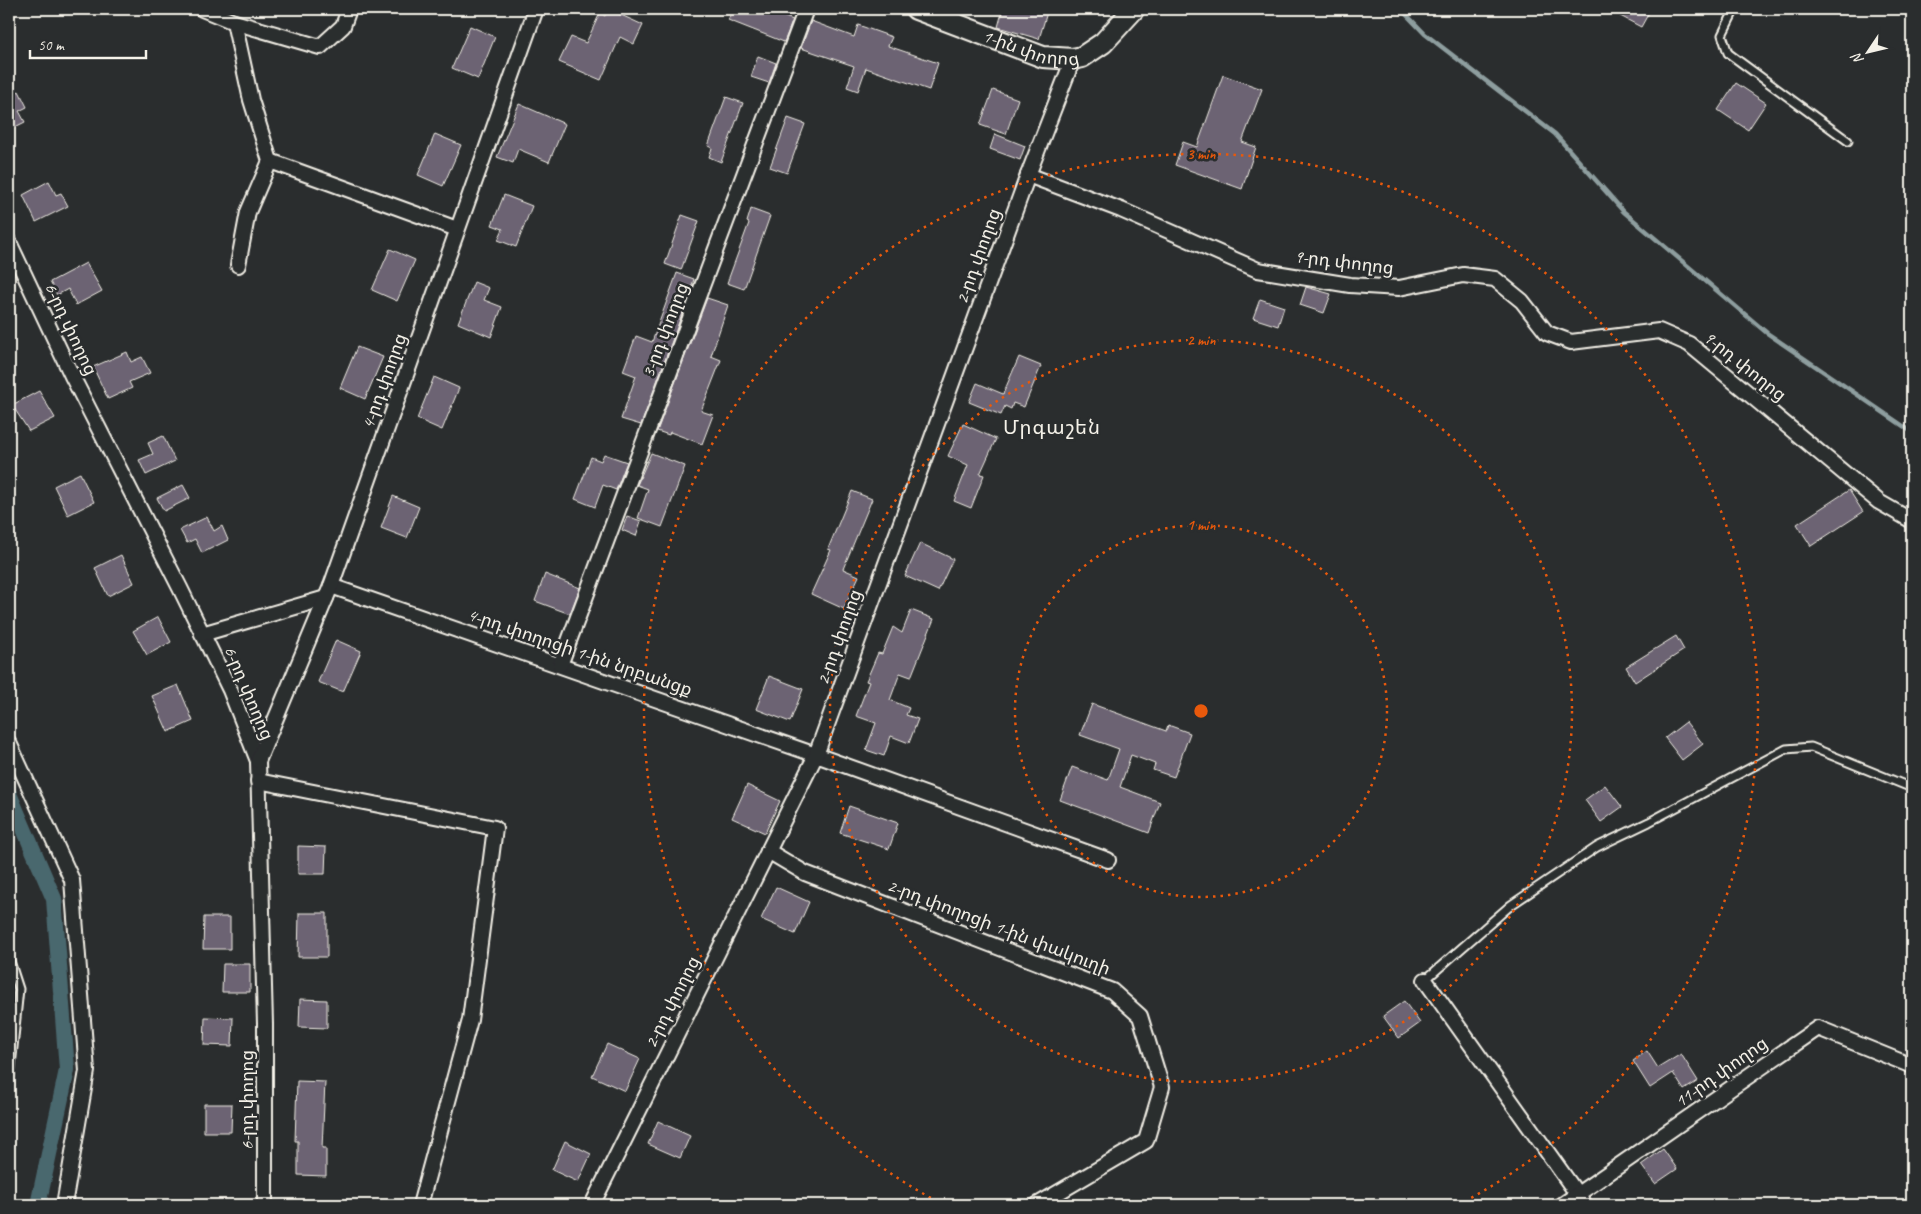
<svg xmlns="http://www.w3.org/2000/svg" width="1921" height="1214" font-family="Caveat,'Noto Sans Armenian',sans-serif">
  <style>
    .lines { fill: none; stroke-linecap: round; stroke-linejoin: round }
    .stream { stroke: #8e9e9f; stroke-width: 4.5 }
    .canal { stroke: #4a676e; stroke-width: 16 }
    .building { fill: #6c6373; stroke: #f4f1e8 }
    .service-casing { stroke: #f4f1e8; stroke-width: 11 }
    .minor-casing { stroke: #f4f1e8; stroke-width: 18 }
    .secondary-casing { stroke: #f4f1e8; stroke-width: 24 }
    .service { stroke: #2a2d2e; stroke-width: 7 }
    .minor { stroke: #2a2d2e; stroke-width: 14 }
    .secondary { stroke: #2a2d2e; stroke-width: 20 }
    .ring { fill: none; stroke: #e8590c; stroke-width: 2.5; stroke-dasharray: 2.5 5 }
    .labels { text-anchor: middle; stroke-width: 5; stroke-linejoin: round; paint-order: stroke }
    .street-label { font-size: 18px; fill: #f4f1e8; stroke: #2a2d2e }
    .quarter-label { font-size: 20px; letter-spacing: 1px; fill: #f4f1e8; stroke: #2a2d2e }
    .centre { fill: #e8590c; stroke: #2a2d2e; stroke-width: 2.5 }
    .ring-label { font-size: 15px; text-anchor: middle; font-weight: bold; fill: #e8590c; stroke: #2a2d2e; stroke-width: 5; stroke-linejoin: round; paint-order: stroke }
  </style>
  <rect width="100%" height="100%" fill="#2a2d2e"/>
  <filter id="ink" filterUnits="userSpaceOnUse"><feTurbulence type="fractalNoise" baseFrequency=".02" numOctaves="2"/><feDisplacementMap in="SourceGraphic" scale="10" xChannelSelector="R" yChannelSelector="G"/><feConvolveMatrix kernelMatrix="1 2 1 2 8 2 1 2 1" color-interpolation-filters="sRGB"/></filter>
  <g filter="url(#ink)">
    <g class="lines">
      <polyline class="stream" points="1401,9 1425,34 1555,134 1624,212 1767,333 1912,432"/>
      <polyline class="canal" points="9,794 54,899 67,1070 38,1205"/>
    </g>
    <g class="building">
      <polygon points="608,9 643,25 634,44 620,37 601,80 559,62 571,37 586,43 600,13 605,16"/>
      <polygon points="733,9 765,9 793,20 784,42 728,20"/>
      <polygon points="1003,9 1048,9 1039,39 998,27"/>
      <polygon points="1607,9 1651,9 1641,27"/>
      <polygon points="811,21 854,37 858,25 892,37 888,46 938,63 929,90 866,68 858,91 847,87 854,66 801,48"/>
      <polygon points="470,26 495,37 478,79 452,68"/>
      <polygon points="758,56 776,63 769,83 751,77"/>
      <polygon points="1223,75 1262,89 1242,142 1256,147 1242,189 1175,165 1183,142 1197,147"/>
      <polygon points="1736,83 1766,103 1748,130 1718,110"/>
      <polygon points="993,90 1018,99 1006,134 980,125"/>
      <polygon points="19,91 27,107 19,111 25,122 9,130 9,92 11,96"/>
      <polygon points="726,97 743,103 721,162 709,157 712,148 708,146"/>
      <polygon points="519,104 565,124 549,162 518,149 513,163 497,157"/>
      <polygon points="788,118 805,124 787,173 770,167"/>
      <polygon points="435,134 461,145 443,186 418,175"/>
      <polygon points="995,134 1025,146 1020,160 990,149"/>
      <polygon points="49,181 56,195 61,193 68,206 36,222 23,195"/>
      <polygon points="504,195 532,206 516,247 498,240 503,229 492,225"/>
      <polygon points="751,209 770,216 744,289 727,283 749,223 747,222"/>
      <polygon points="682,215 699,221 681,270 665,264"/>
      <polygon points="390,249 415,260 397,301 372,290"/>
      <polygon points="86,263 102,291 76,305 68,289 57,295 50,282"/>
      <polygon points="677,273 694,279 690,292 641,425 621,419 636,376 623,371 636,336 652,342"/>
      <polygon points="474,282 489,288 484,300 502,307 491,337 458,323"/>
      <polygon points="1306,287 1331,294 1324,313 1300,305"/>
      <polygon points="707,298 728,305 711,356 721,360 701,411 713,415 702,444 670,432 669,435 657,431"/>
      <polygon points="1260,299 1284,307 1278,326 1253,318"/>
      <polygon points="357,347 383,357 365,399 340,388"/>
      <polygon points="127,352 131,362 142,357 150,373 129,382 132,388 108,399 93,367"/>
      <polygon points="1019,357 1041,366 1024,407 1013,403 1011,409 1005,406 1001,415 969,402 977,383 1003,394"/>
      <polygon points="434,377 459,388 442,430 417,419"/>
      <polygon points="39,391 55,418 29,431 12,405"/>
      <polygon points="963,424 996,439 980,474 984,475 971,508 954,501 968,465 948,456"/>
      <polygon points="163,436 175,461 146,475 139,460 153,454 148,443"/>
      <polygon points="651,453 685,466 662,527 638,518 648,489 637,485"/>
      <polygon points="604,454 627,462 616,490 603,485 595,507 575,499 591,457 601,461"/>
      <polygon points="80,473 94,502 68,515 54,486"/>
      <polygon points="183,485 190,498 164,511 157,498"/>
      <polygon points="1849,490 1863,512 1811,546 1797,524"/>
      <polygon points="852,491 872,499 843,569 859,576 844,609 811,594 831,550 828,549"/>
      <polygon points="393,496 419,507 407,538 381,528"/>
      <polygon points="627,516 641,521 636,536 622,530"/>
      <polygon points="207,517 214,531 222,526 228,540 202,553 195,539 187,543 180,530"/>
      <polygon points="920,543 953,559 938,591 905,576"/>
      <polygon points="121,555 134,583 108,596 95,568"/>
      <polygon points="545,574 580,588 570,614 535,601"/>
      <polygon points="911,610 934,619 911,677 900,673 890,700 909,708 906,715 918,719 909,743 891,736 884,756 866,750 876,723 856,716 869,682 866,681 878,653 882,654 893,627 902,633"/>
      <polygon points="158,617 171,642 147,655 133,631"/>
      <polygon points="1676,636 1684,650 1635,682 1626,667"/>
      <polygon points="336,640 361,651 343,692 318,682"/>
      <polygon points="769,676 803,689 790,722 756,709"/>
      <polygon points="178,685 193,721 168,732 152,696"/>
      <polygon points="1092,704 1166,731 1168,725 1190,733 1174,777 1153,770 1155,764 1131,755 1120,787 1160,802 1149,833 1060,800 1072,767 1108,780 1119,749 1080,735"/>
      <polygon points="1686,722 1703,744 1682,760 1665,738"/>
      <polygon points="747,785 780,801 765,833 732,818"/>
      <polygon points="1605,785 1622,807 1601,822 1585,800"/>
      <polygon points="849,806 898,823 889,849 840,833"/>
      <polygon points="298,846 326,847 325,874 298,874"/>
      <polygon points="776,887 809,902 795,934 761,919"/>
      <polygon points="299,913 327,913 327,957 298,957"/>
      <polygon points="204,917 230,917 230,949 203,949"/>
      <polygon points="223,964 250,964 250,992 222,992"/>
      <polygon points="300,999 327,1000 327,1028 299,1027"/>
      <polygon points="1404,1001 1420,1023 1399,1038 1383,1016"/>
      <polygon points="205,1017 233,1018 232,1046 204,1045"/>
      <polygon points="607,1044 640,1059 625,1091 592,1076"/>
      <polygon points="1647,1051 1658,1068 1681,1054 1698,1081 1684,1090 1673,1073 1650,1088 1633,1061"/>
      <polygon points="297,1081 325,1082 322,1148 326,1148 326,1176 298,1175 298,1141 295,1141"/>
      <polygon points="204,1104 232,1104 231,1132 204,1132"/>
      <polygon points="658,1121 690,1136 680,1158 648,1144"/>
      <polygon points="565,1141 591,1154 578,1182 552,1170"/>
      <polygon points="1663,1149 1677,1169 1655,1184 1641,1165"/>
    </g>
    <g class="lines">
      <g class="service-casing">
        <g id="service">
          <polyline points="1735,9 1722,35 1728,53 1848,141"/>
          <polyline points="9,958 19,989 9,1086"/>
          <polyline points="1425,980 1511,905 1597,847 1649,822 1786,749 1811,747 1912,788"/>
        </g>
      </g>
      <g class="minor-casing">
        <g id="minor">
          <polyline points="202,9 234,22 251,100 270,161 248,212 238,265"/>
          <polyline points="234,22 320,47 343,26 349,9"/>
          <polyline points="270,161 457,229"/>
          <polyline points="1028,175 1121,210 1258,270 1350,285 1399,288 1463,275 1495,279 1522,301 1547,333 1571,342 1659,331 1689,344 1879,502 1912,521"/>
          <polyline points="9,242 72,376 180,588 230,690 258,761 265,1024 265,1205"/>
          <polyline points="331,586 816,755 1108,860"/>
          <polyline points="202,634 326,598"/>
          <polyline points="560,665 806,9"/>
          <polyline points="9,743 72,880 87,1071 64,1205"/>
          <polyline points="258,761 331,586 536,9"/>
          <polyline points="258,781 495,828 470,1020 420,1205"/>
          <polyline points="768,851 805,873 1112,991 1140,1016 1162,1087 1146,1141 1037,1205"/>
          <polyline points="1425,980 1585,1205"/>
          <polyline points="592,1205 816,755 1028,175 1073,59"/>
          <polyline points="1562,1205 1818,1028 1912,1066"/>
        </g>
      </g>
      <g class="secondary-casing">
        <g id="secondary">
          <path id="s1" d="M 916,9 L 1043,57 L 1073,59 L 1082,57 L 1103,43 L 1134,9"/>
        </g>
      </g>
      <use href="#service" class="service"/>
      <use href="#minor" class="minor"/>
      <use href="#secondary" class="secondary"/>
    </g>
  </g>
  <g class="ring">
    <circle cx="1201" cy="711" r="186"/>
    <circle cx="1201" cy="711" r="371"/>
    <path d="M944 1205A557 557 0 1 1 1458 1205"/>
  </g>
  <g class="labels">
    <g class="street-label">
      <text dy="6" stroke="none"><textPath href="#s1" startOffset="122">1-ին փողոց</textPath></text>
      <text transform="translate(978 256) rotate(-70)" y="6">2-րդ փողոց</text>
      <text transform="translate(1344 262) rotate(7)" y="6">9-րդ փողոց</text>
      <text transform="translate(71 329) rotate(65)" y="6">6-րդ փողոց</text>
      <text transform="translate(665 330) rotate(-69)" y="6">3-րդ փողոց</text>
      <text transform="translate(1745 366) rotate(39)" y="6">9-րդ փողոց</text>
      <text transform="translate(384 381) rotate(-70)" y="6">4-րդ փողոց</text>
      <text transform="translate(839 637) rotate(-70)" y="6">2-րդ փողոց</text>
      <text transform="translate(580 652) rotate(19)" y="6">4-րդ փողոցի 1-ին նրբանցք</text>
      <text transform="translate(249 693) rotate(67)" y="6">6-րդ փողոց</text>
      <text transform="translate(999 927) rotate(21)" y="6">2-րդ փողոցի 1-ին փակուղի</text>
      <text transform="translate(672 1002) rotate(-63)" y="6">2-րդ փողոց</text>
      <text transform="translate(1721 1072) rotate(-35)" y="6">11-րդ փողոց</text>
      <text transform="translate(247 1100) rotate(-90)" y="6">6-րդ փողոց</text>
    </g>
    <g class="quarter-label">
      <text x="1052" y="434">Մրգաշեն</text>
    </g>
  </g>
  <circle cx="1201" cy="711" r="8" class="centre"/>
  <g class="ring-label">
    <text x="1201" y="159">3 min</text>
    <text x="1201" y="345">2 min</text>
    <text x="1201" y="530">1 min</text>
  </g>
  <rect width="1921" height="1214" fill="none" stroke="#2a2d2e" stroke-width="30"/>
  <rect x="15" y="15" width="1891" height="1184" fill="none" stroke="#f4f1e8" stroke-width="2" filter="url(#ink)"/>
  <g transform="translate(1868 52) rotate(235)" stroke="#2a2d2e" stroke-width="4" paint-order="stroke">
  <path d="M0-4L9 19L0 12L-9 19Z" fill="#f4f1e8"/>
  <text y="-8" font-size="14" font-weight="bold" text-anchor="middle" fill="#f4f1e8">N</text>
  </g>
  <path d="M30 50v8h116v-8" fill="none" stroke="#f4f1e8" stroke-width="2.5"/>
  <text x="38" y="50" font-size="15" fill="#f4f1e8" stroke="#2a2d2e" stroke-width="4" paint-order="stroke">50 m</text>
</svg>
